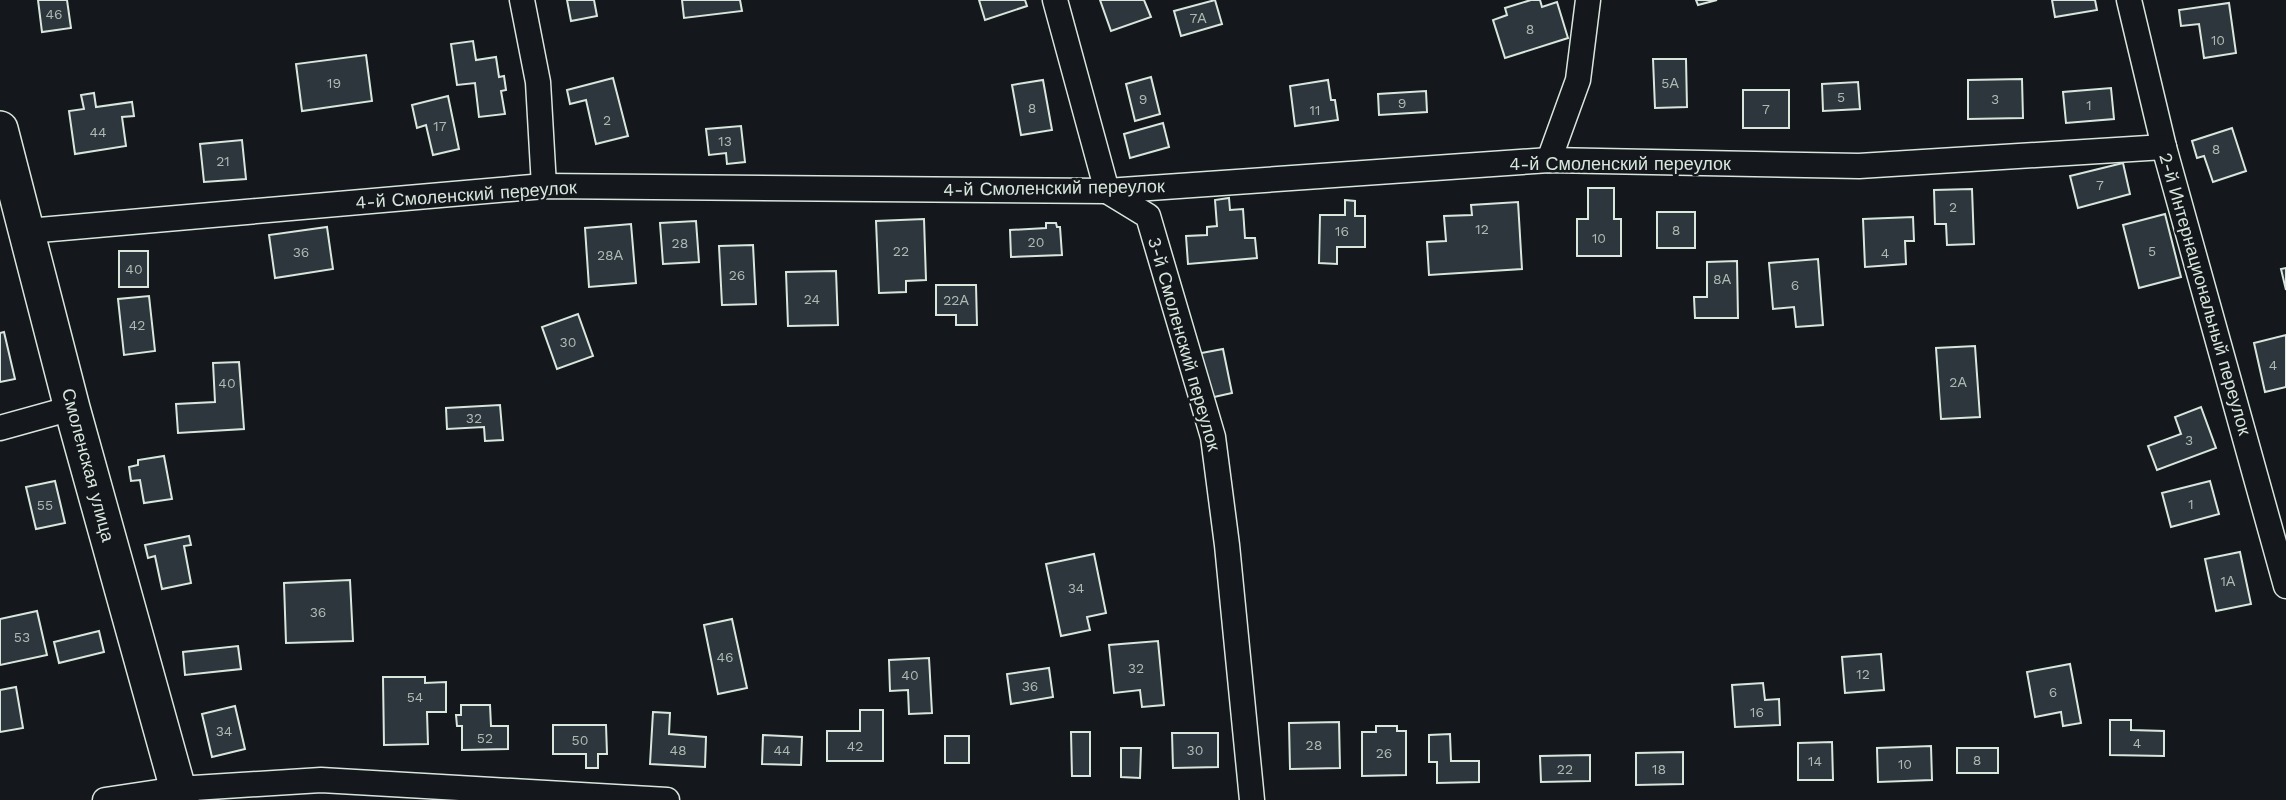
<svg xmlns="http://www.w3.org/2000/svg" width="2286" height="800" font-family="'Work Sans',sans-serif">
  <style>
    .building { fill: #2c363c; stroke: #d8e6dc; stroke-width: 2 }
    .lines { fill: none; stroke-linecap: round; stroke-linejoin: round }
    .street-casing { stroke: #d8e6dc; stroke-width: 27 }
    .secondary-casing { stroke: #d8e6dc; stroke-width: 38 }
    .street { stroke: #14181c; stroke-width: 24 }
    .secondary { stroke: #14181c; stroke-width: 35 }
    .labels { text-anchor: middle; stroke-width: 5; stroke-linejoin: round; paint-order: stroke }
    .number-label { font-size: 14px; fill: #adbab4 }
    .street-label { font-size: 18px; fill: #d8e6dc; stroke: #14181c }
  </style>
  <rect width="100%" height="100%" fill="#14181c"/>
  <g class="building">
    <polygon points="38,0 67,0 71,28 42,32"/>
    <polygon points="567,0 594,0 597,16 571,21"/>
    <polygon points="682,0 740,0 742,11 684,18"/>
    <polygon points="979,0 1025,0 1027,6 985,20"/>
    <polygon points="1100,0 1144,0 1151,17 1111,31"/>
    <polygon points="1215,0 1222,24 1181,36 1174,11"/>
    <polygon points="1531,0 1540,0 1542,7 1557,2 1568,38 1505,58 1493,20 1507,15 1505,8"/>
    <polygon points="1696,0 1717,0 1698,5"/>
    <polygon points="2052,0 2095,0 2097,10 2055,17"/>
    <polygon points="2229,3 2236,53 2204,58 2199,24 2181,26 2179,10"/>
    <polygon points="473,41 476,60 496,57 499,77 504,76 506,90 501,91 505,114 479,117 475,83 457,85 451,44"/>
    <polygon points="366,55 372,101 302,111 296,64"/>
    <polygon points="1653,59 1686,59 1687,107 1655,108"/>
    <polygon points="1151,77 1160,114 1135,121 1126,84"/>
    <polygon points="613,78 628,136 596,144 586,100 570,104 567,90"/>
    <polygon points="2022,79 2023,118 1968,119 1968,80"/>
    <polygon points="1043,80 1052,130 1021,135 1012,85"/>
    <polygon points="1328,80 1331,100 1335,100 1338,120 1295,126 1290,86"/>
    <polygon points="1858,82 1860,109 1823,111 1822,84"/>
    <polygon points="2111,88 2114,119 2066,123 2063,92"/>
    <rect x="1743" y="90" width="46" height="38"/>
    <polygon points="1426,91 1427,112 1379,115 1378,94"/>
    <polygon points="94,93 96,107 132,102 134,116 122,117 126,146 75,154 69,111 84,109 81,95"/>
    <polygon points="448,96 459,149 433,155 426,125 417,128 412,105"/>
    <polygon points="1163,123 1169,147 1130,158 1124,134"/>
    <polygon points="741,126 745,162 727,164 726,153 709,155 706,129"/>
    <polygon points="2232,128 2246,171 2213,182 2204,156 2197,158 2192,141"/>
    <polygon points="242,140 246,179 204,182 200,144"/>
    <polygon points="2123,163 2130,194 2078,208 2070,176"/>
    <polygon points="1588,188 1614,188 1614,219 1621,219 1621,256 1577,256 1577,219 1588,219"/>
    <polygon points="1972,189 1974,244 1947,245 1946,224 1935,224 1934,190"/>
    <polygon points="1229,198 1230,210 1243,209 1245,238 1255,238 1257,258 1188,264 1186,236 1207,235 1207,227 1217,226 1215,200"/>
    <polygon points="1345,200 1355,201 1355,216 1365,216 1365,247 1337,247 1337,264 1319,263 1320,215 1345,215"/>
    <polygon points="1518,202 1522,269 1429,275 1427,242 1446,241 1444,216 1472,215 1471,205"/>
    <rect x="1657" y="212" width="38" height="36"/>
    <polygon points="2165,214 2181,277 2139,288 2123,225"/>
    <polygon points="1913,217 1914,241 1905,241 1906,264 1865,267 1863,219"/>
    <polygon points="924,219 926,280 906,281 906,292 879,293 876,221"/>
    <polygon points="696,221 699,262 663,264 660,223"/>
    <polygon points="1046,223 1056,223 1057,227 1060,227 1062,255 1011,257 1010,230 1046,228"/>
    <polygon points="631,224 636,283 589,287 585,228"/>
    <polygon points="327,227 333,269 275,278 269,235"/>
    <polygon points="753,245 756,304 722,305 719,246"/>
    <rect x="119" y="251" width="29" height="36"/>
    <polygon points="1818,259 1823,325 1796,327 1794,307 1773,309 1769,263"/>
    <polygon points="1737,261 1738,318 1695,318 1694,297 1707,297 1707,262"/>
    <polygon points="2286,268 2286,290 2281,269"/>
    <polygon points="836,271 838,325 788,326 786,272"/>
    <polygon points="936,285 976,285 977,325 956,325 956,315 936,315"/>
    <polygon points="149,296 155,351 124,355 118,299"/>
    <polygon points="578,314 593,356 557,369 542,327"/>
    <polygon points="4,332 15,379 0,382 0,333"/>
    <polygon points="2286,335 2286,387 2265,392 2254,343"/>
    <polygon points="1975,346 1980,417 1941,419 1936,348"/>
    <polygon points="1223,349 1232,393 1205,399 1196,354"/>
    <polygon points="239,362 244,429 178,433 176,404 215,402 213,363"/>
    <polygon points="500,405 503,440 485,441 484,427 447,429 446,408"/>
    <polygon points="2201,407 2216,448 2157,470 2148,446 2181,434 2175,417"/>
    <polygon points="164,456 172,499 144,503 140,480 131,481 129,467 138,465 138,460"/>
    <polygon points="55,481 65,523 36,529 26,487"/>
    <polygon points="2210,481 2219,514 2171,527 2162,493"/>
    <polygon points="189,536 191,545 184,546 191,583 162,589 155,556 148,558 145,545"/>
    <polygon points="2240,552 2251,604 2216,611 2205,559"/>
    <polygon points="1094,554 1106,613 1087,617 1090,630 1061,636 1046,564"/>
    <polygon points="350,580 353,641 286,643 284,583"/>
    <polygon points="37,611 47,655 0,665 0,619"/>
    <polygon points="732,619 747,688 718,694 704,625"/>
    <polygon points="99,631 104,652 59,663 54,642"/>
    <polygon points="1158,641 1164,705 1142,707 1140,690 1114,693 1109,645"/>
    <polygon points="238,646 241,669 185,675 183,652"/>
    <polygon points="1881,654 1884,690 1845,693 1842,657"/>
    <polygon points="929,658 932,713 909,714 908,690 890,691 889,660"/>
    <polygon points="2070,664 2081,723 2063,726 2061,712 2035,717 2027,672"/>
    <polygon points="1049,668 1053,697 1011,704 1007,674"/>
    <polygon points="383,677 425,677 425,683 446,682 446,712 427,712 428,744 384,745"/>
    <polygon points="1763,683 1765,700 1779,699 1780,725 1735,727 1732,685"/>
    <polygon points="16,687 23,728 0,732 0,690"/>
    <polygon points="461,705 490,705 491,726 508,726 508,749 462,750 462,726 457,726 456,715 461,715"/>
    <polygon points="235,706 245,749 212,757 202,714"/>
    <polygon points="860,710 883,710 883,761 827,761 827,731 860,731"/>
    <polygon points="653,712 670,713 669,734 706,737 705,767 650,764"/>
    <polygon points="2110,720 2131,720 2131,730 2164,731 2164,756 2110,755"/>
    <polygon points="1339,722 1340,768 1290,769 1289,723"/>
    <polygon points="553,725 606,725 607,754 598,754 598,768 586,768 586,754 553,754"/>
    <polygon points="1376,726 1397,726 1397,731 1406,731 1406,775 1362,776 1362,732 1376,732"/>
    <polygon points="1071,732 1090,732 1090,776 1072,776"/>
    <polygon points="1172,733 1218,733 1218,767 1173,768"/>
    <polygon points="1450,734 1451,761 1479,761 1479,782 1437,783 1437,762 1429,762 1429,735"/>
    <polygon points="763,735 802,737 801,765 762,764"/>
    <rect x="945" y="736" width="24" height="27"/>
    <polygon points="1832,742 1833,780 1798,780 1798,743"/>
    <polygon points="1931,746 1932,780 1878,782 1877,748"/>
    <polygon points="1121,748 1141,748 1140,778 1121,777"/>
    <rect x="1957" y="748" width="41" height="25"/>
    <polygon points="1683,752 1683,784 1636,785 1636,753"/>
    <polygon points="1590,755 1590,781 1541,782 1540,756"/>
  </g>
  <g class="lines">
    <g class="street-casing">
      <g id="street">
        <polyline points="522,0 538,82 544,186"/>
        <polyline points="1055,0 1107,191 1148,216 1213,437 1227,545 1252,800"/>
        <polyline points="2129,0 2164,147 2286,586"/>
        <polyline points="1549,160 1578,80 1588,0"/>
        <polyline points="28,231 544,186 1107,191 1549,160 1859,166 2164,147"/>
        <polyline points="0,428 72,408"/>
        <polyline points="105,800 178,789 321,780 667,800"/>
      </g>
    </g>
    <g class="secondary-casing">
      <polyline id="secondary" points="0,129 72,408 181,800"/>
    </g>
    <use href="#street" class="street"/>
    <use href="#secondary" class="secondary"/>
  </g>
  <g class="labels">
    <g class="number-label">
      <text x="54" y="19">46</text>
      <text x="1198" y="23">7А</text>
      <text x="1530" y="34">8</text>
      <text x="2218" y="45">10</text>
      <text x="334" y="88">19</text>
      <text x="1670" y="88">5А</text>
      <text x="1841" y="102">5</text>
      <text x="1143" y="104">9</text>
      <text x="1995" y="104">3</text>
      <text x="1402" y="108">9</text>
      <text x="2089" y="110">1</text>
      <text x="1032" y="113">8</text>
      <text x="1766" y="114">7</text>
      <text x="1315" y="115">11</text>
      <text x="607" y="125">2</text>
      <text x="440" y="131">17</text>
      <text x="98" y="137">44</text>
      <text x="725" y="146">13</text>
      <text x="2216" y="154">8</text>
      <text x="223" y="166">21</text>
      <text x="2100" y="190">7</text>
      <text x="1953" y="212">2</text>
      <text x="1482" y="234">12</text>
      <text x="1676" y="235">8</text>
      <text x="1342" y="236">16</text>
      <text x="1599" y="243">10</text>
      <text x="1036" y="247">20</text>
      <text x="680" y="248">28</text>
      <text x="901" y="256">22</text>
      <text x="2152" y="256">5</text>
      <text x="301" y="257">36</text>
      <text x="1885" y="258">4</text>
      <text x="610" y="260">28А</text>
      <text x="134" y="274">40</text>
      <text x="737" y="280">26</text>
      <text x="1722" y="284">8А</text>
      <text x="1795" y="290">6</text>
      <text x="812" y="304">24</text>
      <text x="956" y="305">22А</text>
      <text x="137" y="330">42</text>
      <text x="568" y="347">30</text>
      <text x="2273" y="370">4</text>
      <text x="1958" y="387">2А</text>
      <text x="227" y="388">40</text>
      <text x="474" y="423">32</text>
      <text x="2189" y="445">3</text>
      <text x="2191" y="509">1</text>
      <text x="45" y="510">55</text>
      <text x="2228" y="586">1А</text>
      <text x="1076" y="593">34</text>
      <text x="318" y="617">36</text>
      <text x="22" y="642">53</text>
      <text x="725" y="662">46</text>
      <text x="1136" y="673">32</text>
      <text x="1863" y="679">12</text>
      <text x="910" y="680">40</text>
      <text x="1030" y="691">36</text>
      <text x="2053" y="697">6</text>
      <text x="415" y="702">54</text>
      <text x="1757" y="717">16</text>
      <text x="224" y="736">34</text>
      <text x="485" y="743">52</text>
      <text x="580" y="745">50</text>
      <text x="2137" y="748">4</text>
      <text x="1314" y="750">28</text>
      <text x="855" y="751">42</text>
      <text x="678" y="755">48</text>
      <text x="782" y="755">44</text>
      <text x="1195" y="755">30</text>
      <text x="1384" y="758">26</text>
      <text x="1977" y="765">8</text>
      <text x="1815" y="766">14</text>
      <text x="1905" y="769">10</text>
      <text x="1565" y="774">22</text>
      <text x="1659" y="774">18</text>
    </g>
    <g class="street-label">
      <text x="1620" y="170">4-й Смоленский переулок</text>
      <text transform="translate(1054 188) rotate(-1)" y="6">4-й Смоленский переулок</text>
      <text transform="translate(466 195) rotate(-4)" y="6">4-й Смоленский переулок</text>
      <text transform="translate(2205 294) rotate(74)" y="6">2-й Интернациональный переулок</text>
      <text transform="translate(1184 344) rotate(74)" y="6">3-й Смоленский переулок</text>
      <text transform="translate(88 465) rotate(75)" y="6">Смоленская улица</text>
    </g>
  </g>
</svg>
